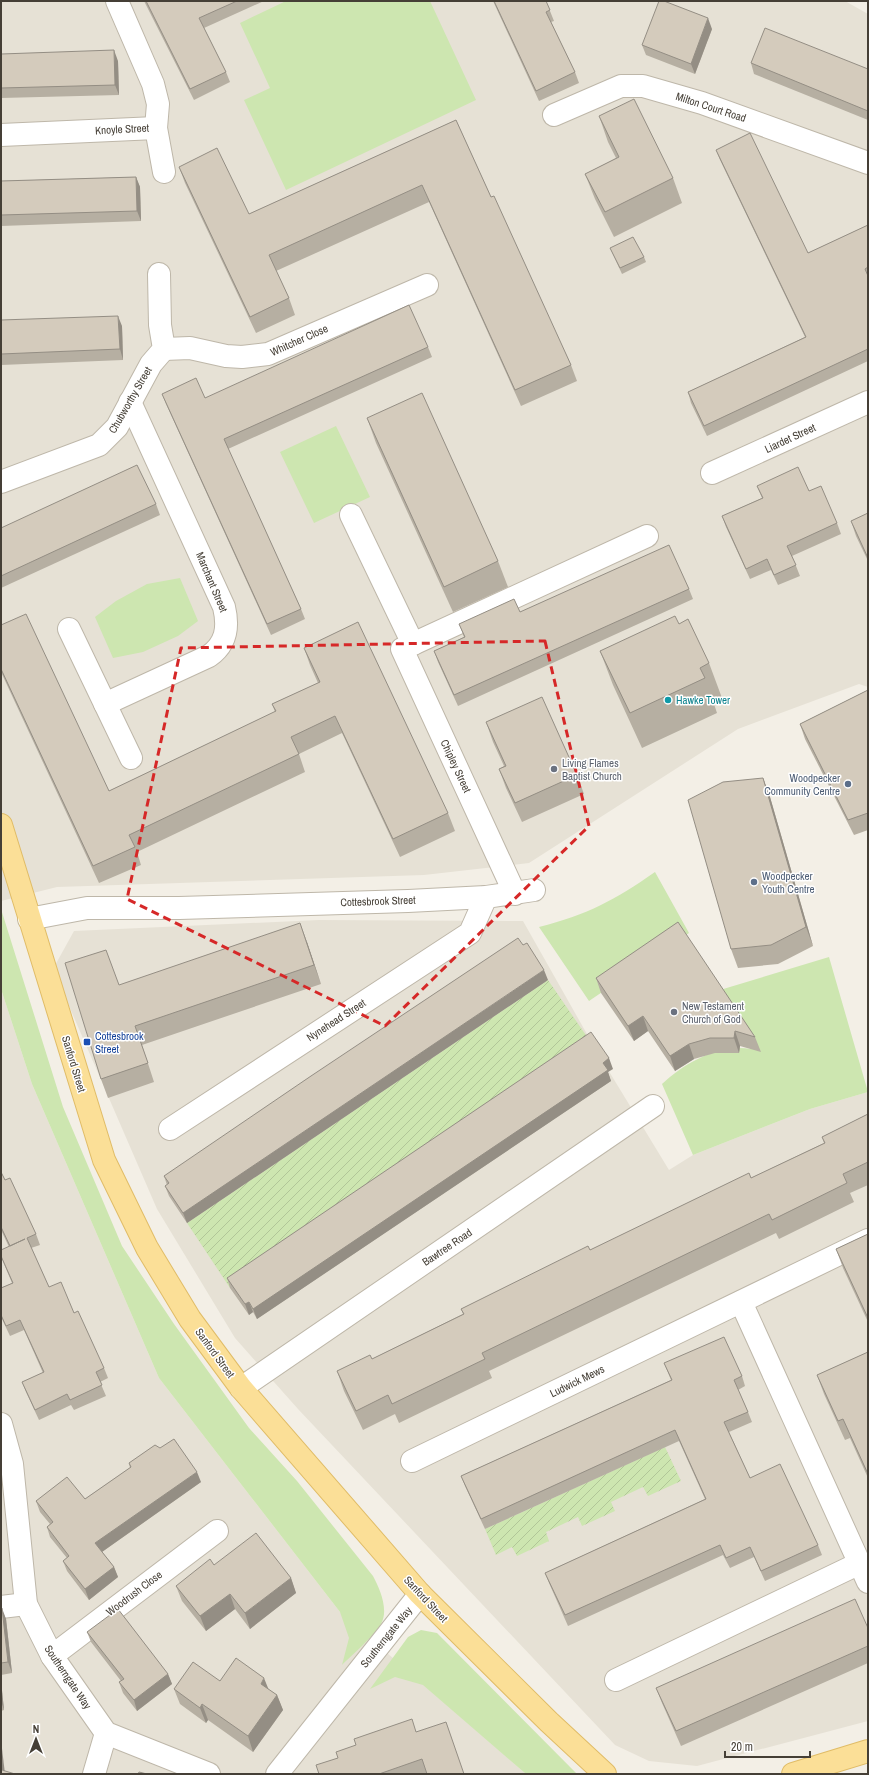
<svg xmlns="http://www.w3.org/2000/svg" width="869" height="1775" font-family="'Archivo Narrow',sans-serif">
  <style>
    .residential { fill: #e6e1d5 }
    .green { fill: #cde6b0 }
    .garden { fill: url(#garden-furrows) }
    .lines { fill: none; stroke-linecap: round; stroke-linejoin: round }
    .minor-casing { stroke: #beb7a9; stroke-width: 24 }
    .major-casing { stroke: #e0bc67; stroke-width: 24 }
    .minor { stroke: #fff; stroke-width: 22 }
    .major { stroke: #fbdf97; stroke-width: 22 }
    .wall { fill: #b6afa2 }
    .shaded-wall { fill: #948e84 }
    .building { fill: #d4cbbc; stroke: #948e84 }
    .marked { fill: none; stroke: #d62828; stroke-width: 3; stroke-dasharray: 8 5; stroke-linejoin: round }
    .culture-dot { fill: #0f9aa8; stroke: #fff; stroke-width: 1.5 }
    .worship-dot { fill: #6b7280; stroke: #fff; stroke-width: 1.5 }
    .service-dot { fill: #5c6f8a; stroke: #fff; stroke-width: 1.5 }
    .transit-dot { fill: #1a4fb4; stroke: #fff; stroke-width: 1.5 }
    .labels { text-anchor: middle; stroke-width: 3; stroke-linejoin: round; paint-order: stroke }
    .street-label { font-size: 11px; fill: #453f36; stroke: #fff }
    .culture-label { font-size: 11px; fill: #0d838f; stroke: #fff; text-anchor: start }
    .worship-label { font-size: 11px; fill: #5b616d; stroke: #fff; text-anchor: start }
    .service-label { font-size: 11px; fill: #4e5e75; stroke: #fff; text-anchor: end }
    .transit-label { font-size: 11px; fill: #164399; stroke: #fff; text-anchor: start }
  </style>
  <defs>
    <pattern id="garden-furrows" width="10" height="10" patternUnits="userSpaceOnUse"><rect width="10" height="10" fill="#cde6b0"/><path d="M-1 1l2-2M0 10L10 0M9 11l2-2" fill="none" stroke="#b1c698"/></pattern>
  </defs>
  <rect width="100%" height="100%" fill="#f3efe6"/>
  <g class="residential">
    <polygon points="1,1 845,1 868,14 868,687 859,684 738,729 529,863 424,875 57,887 1,901"/>
    <polygon points="319,920 523,921 596,1050 669,1170 693,1155 810,1109 868,1092 868,1721 697,1766 649,1761 615,1745 298,1409 235,1338 157,1209 53,969 74,931"/>
    <polygon points="1,989 32,1084 159,1378 340,1612 526,1774 1,1774"/>
  </g>
  <g class="green">
    <polygon points="286,1 430,1 476,100 286,190 244,100 270,88 240,23"/>
    <polygon points="336,426 370,497 314,523 280,452"/>
    <polygon points="180,578 198,621 178,636 143,652 113,658 95,617 116,601 147,584"/>
    <path d="M 655,872 L 689,933 L 589,1001 L 539,927 C 587,915 615,900 655,872 Z"/>
    <path d="M 1,909 L 63,1107 L 122,1246 L 174,1324 L 249,1428 L 297,1481 L 373,1576 C 380,1589 389,1610 381,1624 C 377,1633 350,1657 342,1665 L 349,1638 L 340,1612 L 159,1378 L 32,1084 L 1,989 Z"/>
    <path d="M 829,957 L 868,1092 L 810,1109 L 693,1155 L 662,1084 C 684,1063 720,1043 751,1049 L 720,990 Z"/>
    <polygon points="421,1630 437,1633 577,1774 526,1774 423,1685 395,1677 370,1689 408,1637"/>
  </g>
  <g class="garden">
    <polygon points="548,980 592,1044 230,1288 187,1223"/>
    <polygon points="665,1447 681,1481 648,1496 643,1487 611,1502 615,1511 582,1526 578,1517 546,1532 549,1541 517,1556 512,1547 496,1555 485,1529"/>
  </g>
  <g class="lines">
    <g class="minor-casing">
      <g id="minor">
        <polyline points="117,1 153,84 158,104 156,128 164,172"/>
        <polyline points="554,115 621,86 643,86 702,103 868,163"/>
        <polyline points="1,135 156,128"/>
        <polyline points="164,349 190,348 226,356 242,357 268,354 427,285"/>
        <polyline points="712,473 868,402"/>
        <polyline points="1,482 99,445 117,427 151,364 164,349 160,325 159,274"/>
        <polyline points="351,515 413,644"/>
        <polyline points="69,629 131,758"/>
        <path d="M 105,704 L 209,656 C 226,644 229,628 224,607 L 130,402"/>
        <polyline points="515,894 402,649 647,536"/>
        <polyline points="29,919 87,908 179,908 408,901 486,897 534,890"/>
        <polyline points="170,1129 470,933 486,897"/>
        <polyline points="741,1302 868,1582"/>
        <polyline points="241,1388 653,1106"/>
        <polyline points="1,1424 12,1464 26,1604 52,1656 106,1733 209,1774"/>
        <polyline points="412,1461 868,1240"/>
        <polyline points="1,1607 26,1604"/>
        <polyline points="52,1656 217,1531"/>
        <polyline points="616,1680 860,1563"/>
        <polyline points="94,1774 106,1733"/>
        <polyline points="277,1774 420,1594"/>
      </g>
    </g>
    <g class="major-casing">
      <g id="major">
        <polyline points="1,825 104,1160 147,1248 190,1319 241,1388 420,1594 549,1722 605,1774"/>
        <polyline points="793,1774 868,1751"/>
      </g>
    </g>
    <use href="#minor" class="minor"/>
    <use href="#major" class="major"/>
  </g>
  <g class="wall">
    <polygon points="144,1 264,1 204,28 226,72 230,82 194,100"/>
    <polygon points="493,1 546,1 554,21 551,22 575,72 579,83 539,101"/>
    <polygon points="712,29 695,74 646,55 642,45"/>
    <polygon points="1,54 118,61 119,95 1,98"/>
    <polygon points="751,63 868,69 868,120 754,74"/>
    <polygon points="599,116 673,178 682,203 614,237 595,199 585,174 616,158 608,142"/>
    <polygon points="456,120 491,197 571,365 577,381 521,406 429,202 276,271 289,298 295,315 256,333 185,183 179,167 249,214"/>
    <polygon points="716,150 808,253 868,225 868,361 707,436 691,403 688,392 805,337 720,160"/>
    <polygon points="136,177 140,187 141,221 1,226 1,181"/>
    <polygon points="610,248 644,257 646,262 622,274"/>
    <polygon points="1,320 122,326 123,360 1,365"/>
    <polygon points="428,347 432,357 228,449 301,609 305,619 271,635 166,404 162,394 205,398"/>
    <polygon points="367,418 498,561 508,587 453,612 376,443"/>
    <polygon points="757,486 809,491 837,523 841,534 792,556 800,576 778,585 771,570 750,579 726,527 722,516 762,498"/>
    <polygon points="156,504 160,515 1,588 1,528"/>
    <polygon points="868,513 868,561 856,536 851,521"/>
    <polygon points="689,589 693,599 458,706 438,662 434,651 464,637 459,624 520,612"/>
    <polygon points="679,624 709,663 722,698 713,701 717,713 642,748 613,685 600,651"/>
    <polygon points="1,625 109,791 275,712 272,704 318,683 310,665 304,648 448,813 455,831 400,857 342,733 299,754 305,772 137,852 141,865 99,883 1,672"/>
    <polygon points="868,690 868,830 854,835 805,739 800,724"/>
    <polygon points="486,722 577,775 584,794 522,822 506,788 499,769 504,766 493,742"/>
    <polygon points="763,778 770,797 813,946 778,964 738,968 731,949"/>
    <polygon points="307,942 321,984 142,1045 154,1082 108,1098 101,1079 119,985"/>
    <polygon points="596,978 755,1037 761,1052 740,1046 739,1053 715,1053 694,1059 675,1071 648,1031 634,1041 601,993"/>
    <polygon points="548,980 187,1223 169,1196 165,1186 167,1185 164,1176"/>
    <polygon points="613,1069 608,1072 611,1081 257,1319 253,1312 249,1315 230,1288 227,1278"/>
    <polygon points="868,1114 868,1185 850,1193 854,1202 779,1239 776,1233 489,1371 492,1378 399,1423 395,1414 363,1430 344,1391 337,1371 372,1359 463,1314 461,1309 590,1250 751,1178 824,1143 822,1137"/>
    <polygon points="1,1172 5,1180 36,1234 40,1245 31,1248 49,1287 74,1313 104,1368 108,1378 100,1382 106,1396 74,1410 71,1405 39,1420 26,1392 22,1382 43,1373 24,1330 10,1336 1,1317 1,1288 12,1283 1,1257 1,1250 9,1247 1,1230"/>
    <polygon points="868,1234 868,1322 843,1268 836,1249"/>
    <polygon points="868,1352 868,1478 850,1438 845,1440 824,1394 817,1375"/>
    <polygon points="664,1363 742,1376 745,1386 738,1390 748,1412 752,1422 729,1432 750,1478 818,1545 822,1555 765,1581 754,1557 730,1568 723,1555 568,1626 549,1583 545,1573 705,1499 679,1441 485,1529 465,1486 461,1476 671,1380"/>
    <polygon points="129,1463 201,1482 102,1552 114,1567 118,1577 89,1600 67,1571 63,1561 67,1558 50,1537 47,1527 50,1524 40,1512 36,1501 85,1499 130,1468"/>
    <polygon points="214,1565 291,1578 296,1593 250,1629 235,1609 206,1631 182,1601 176,1586"/>
    <polygon points="1,1608 6,1619 12,1673 1,1675"/>
    <polygon points="868,1628 868,1663 681,1746 662,1703 656,1688"/>
    <polygon points="87,1632 168,1674 172,1684 137,1711 123,1693 119,1682 121,1681 91,1642"/>
    <polygon points="1,1681 4,1710 1,1711"/>
    <polygon points="220,1681 268,1689 277,1695 283,1710 253,1752 208,1720 206,1723 180,1704 174,1689"/>
    <polygon points="416,1732 465,1774 319,1774"/>
  </g>
  <g class="shaded-wall">
    <polygon points="708,18 712,29 695,74 691,64"/>
    <polygon points="114,50 118,61 119,95 115,85"/>
    <polygon points="136,177 140,187 141,221 137,211"/>
    <polygon points="118,316 122,326 123,360 120,349"/>
    <polygon points="763,778 770,797 813,946 806,927"/>
    <polygon points="300,923 307,942 321,984 314,965"/>
    <polygon points="544,970 548,980 187,1223 183,1213"/>
    <polygon points="643,1016 648,1031 634,1041 628,1026"/>
    <polygon points="735,1031 740,1046 739,1053 734,1038"/>
    <polygon points="689,1044 694,1059 675,1071 670,1056"/>
    <polygon points="609,1058 613,1069 608,1072 611,1081 257,1319 253,1309"/>
    <polygon points="249,1302 253,1312 249,1315 245,1304"/>
    <polygon points="197,1472 201,1482 99,1554 95,1543"/>
    <polygon points="114,1567 118,1577 89,1600 85,1589"/>
    <polygon points="291,1578 296,1593 250,1629 245,1613"/>
    <polygon points="230,1594 235,1609 206,1631 200,1616"/>
    <polygon points="2,1608 6,1619 12,1673 8,1662"/>
    <polygon points="168,1674 172,1684 137,1711 134,1700"/>
    <polygon points="264,1678 270,1693 261,1684"/>
    <polygon points="1,1681 4,1710 1,1701"/>
    <polygon points="277,1695 283,1710 253,1752 248,1736"/>
    <polygon points="202,1704 208,1720 206,1723 200,1708"/>
    <polygon points="1,1740 5,1774 2,1770 1,1765"/>
  </g>
  <g class="building">
    <polygon points="146,1 237,1 199,18 226,72 190,89"/>
    <polygon points="494,1 546,1 550,10 546,12 575,72 536,91"/>
    <polygon points="659,1 664,1 708,18 691,64 642,45"/>
    <polygon points="765,28 868,69 868,111 751,63"/>
    <polygon points="114,50 115,85 1,88 1,54"/>
    <polygon points="634,99 673,178 605,212 585,174 619,157 599,116"/>
    <polygon points="456,120 491,197 494,196 571,365 515,390 422,185 269,255 289,298 250,317 179,167 217,148 249,214"/>
    <polygon points="750,133 808,253 868,225 868,267 865,269 868,276 868,349 704,426 688,392 806,337 716,150"/>
    <polygon points="136,177 137,211 1,215 1,181"/>
    <polygon points="633,237 644,257 620,268 610,248"/>
    <polygon points="409,305 428,347 224,439 301,609 267,624 162,394 196,378 205,398"/>
    <polygon points="118,316 120,349 1,354 1,320"/>
    <polygon points="422,393 498,561 444,587 367,418"/>
    <polygon points="137,465 156,504 1,576 1,528"/>
    <polygon points="798,467 809,491 821,486 837,523 787,546 796,565 774,575 767,559 746,569 722,516 763,498 757,486"/>
    <polygon points="868,513 868,558 851,521"/>
    <polygon points="669,545 689,589 454,695 434,651 465,637 459,624 514,599 520,612"/>
    <polygon points="26,614 109,791 276,711 272,704 320,682 304,648 358,622 448,813 393,839 335,716 291,737 299,754 129,835 135,847 93,866 1,669 1,625"/>
    <polygon points="675,616 679,624 688,619 709,663 700,668 705,678 630,713 600,651"/>
    <polygon points="868,690 868,813 848,820 800,724"/>
    <polygon points="542,697 577,775 515,803 499,769 506,766 486,722"/>
    <polygon points="763,778 806,927 771,945 731,949 688,800 723,782"/>
    <polygon points="678,922 755,1037 735,1031 734,1038 710,1038 689,1044 670,1056 643,1016 628,1026 596,978"/>
    <polygon points="300,923 314,965 135,1026 148,1063 101,1079 65,963 106,950 119,985"/>
    <polygon points="518,938 523,945 527,943 544,970 183,1213 165,1186 169,1183 164,1176 311,1076"/>
    <polygon points="591,1032 609,1058 603,1063 608,1070 253,1309 249,1302 245,1304 227,1278"/>
    <polygon points="868,1114 868,1162 843,1174 847,1183 772,1220 769,1214 482,1353 485,1359 392,1404 388,1395 356,1411 337,1371 370,1355 372,1359 464,1314 461,1309 588,1246 590,1250 749,1173 751,1178 825,1143 822,1137"/>
    <polygon points="1,1172 5,1180 10,1178 36,1234 27,1238 49,1287 61,1282 74,1313 78,1311 104,1368 96,1372 102,1385 70,1400 67,1394 35,1410 22,1382 44,1372 20,1320 6,1326 1,1315 1,1288 13,1283 1,1256 1,1250 25,1239 10,1246 1,1227"/>
    <polygon points="868,1234 868,1318 836,1249"/>
    <polygon points="724,1337 742,1376 734,1380 748,1412 724,1422 750,1478 780,1464 818,1545 761,1571 750,1547 726,1558 720,1545 565,1615 545,1573 706,1499 675,1430 481,1519 461,1476 672,1380 664,1363"/>
    <polygon points="868,1352 868,1474 843,1419 838,1421 817,1375"/>
    <polygon points="174,1439 197,1472 95,1543 114,1567 85,1589 63,1561 69,1556 47,1527 53,1522 36,1501 67,1477 85,1499 131,1467 129,1463 155,1445 160,1448"/>
    <polygon points="256,1533 291,1578 245,1613 230,1594 200,1616 176,1586 210,1559 214,1565"/>
    <polygon points="855,1599 868,1628 868,1646 676,1731 656,1688"/>
    <polygon points="1,1608 2,1608 8,1662 1,1663"/>
    <polygon points="118,1609 168,1674 134,1700 119,1682 124,1679 87,1632"/>
    <polygon points="236,1658 264,1678 261,1684 277,1695 248,1736 202,1704 200,1708 174,1689 193,1662 220,1681"/>
    <polygon points="412,1719 416,1732 446,1722 464,1774 427,1774 422,1759 379,1774 319,1774 316,1765 338,1758 336,1752 356,1745 354,1739"/>
    <polygon points="1,1765 2,1770 15,1774 1,1774"/>
    <polygon points="139,1772 147,1774 138,1774"/>
  </g>
  <path class="marked" d="M 545,641 L 589,826 L 385,1026 L 127,899 L 181,648 Z"/>
  <circle class="culture-dot" cx="668" cy="700" r="4"/>
  <g class="worship-dot">
    <circle cx="554" cy="769" r="4"/>
    <circle cx="674" cy="1012" r="4"/>
  </g>
  <g class="service-dot">
    <circle cx="848" cy="784" r="4"/>
    <circle cx="754" cy="882" r="4"/>
  </g>
  <rect class="transit-dot" x="83" y="1038" width="8" height="8" rx="2"/>
  <g class="labels">
    <g class="street-label">
      <text transform="translate(711 107) rotate(18)" y="4">Milton Court Road</text>
      <text transform="translate(122 129) rotate(-3)" y="4">Knoyle Street</text>
      <text transform="translate(299 340) rotate(-24)" y="4">Whitcher Close</text>
      <text transform="translate(130 400) rotate(-60)" y="4">Chubworthy Street</text>
      <text transform="translate(790 438) rotate(-25)" y="4">Liardet Street</text>
      <text transform="translate(212 582) rotate(67)" y="4">Marchant Street</text>
      <text transform="translate(456 766) rotate(65)" y="4">Chipley Street</text>
      <text transform="translate(378 901) rotate(-2)" y="4">Cottesbrook Street</text>
      <text transform="translate(336 1020) rotate(-33)" y="4">Nynehead Street</text>
      <text transform="translate(74 1064) rotate(73)" y="4">Sanford Street</text>
      <text transform="translate(447 1247) rotate(-34)" y="4">Bawtree Road</text>
      <text transform="translate(215 1353) rotate(54)" y="4">Sanford Street</text>
      <text transform="translate(577 1381) rotate(-26)" y="4">Ludwick Mews</text>
      <text transform="translate(134 1593) rotate(-37)" y="4">Woodrush Close</text>
      <text transform="translate(426 1599) rotate(47)" y="4">Sanford Street</text>
      <text transform="translate(386 1637) rotate(-51)" y="4">Southerngate Way</text>
      <text transform="translate(68 1677) rotate(56)" y="4">Southerngate Way</text>
    </g>
    <g class="culture-label">
      <text x="676" y="704">Hawke Tower</text>
    </g>
    <g class="worship-label">
      <text x="562" y="767">Living Flames<tspan x="562" dy="13">Baptist Church</tspan></text>
      <text x="682" y="1010">New Testament<tspan x="682" dy="13">Church of God</tspan></text>
    </g>
    <g class="service-label">
      <text x="840" y="782">Woodpecker<tspan x="840" dy="13">Community Centre</tspan></text>
      <text x="762" y="880" text-anchor="start">Woodpecker<tspan x="762" dy="13">Youth Centre</tspan></text>
    </g>
    <g class="transit-label">
      <text x="95" y="1040">Cottesbrook<tspan x="95" dy="13">Street</tspan></text>
    </g>
  </g>
  <rect width="869" height="1775" fill="none" stroke="#453f36" stroke-width="4"/>
  <g transform="translate(36 1739)" stroke="#ffffff" stroke-width="3" paint-order="stroke">
  <path d="M0-3L7 15L0 10L-7 15Z" fill="#453f36"/>
  <text y="-6" font-size="11" font-weight="bold" text-anchor="middle" fill="#453f36">N</text>
  </g>
  <path d="M725 1751v6h85v-6" fill="none" stroke="#453f36" stroke-width="2"/>
  <text x="731" y="1751" font-size="12" fill="#453f36" stroke="#ffffff" stroke-width="3" paint-order="stroke">20 m</text>
</svg>
